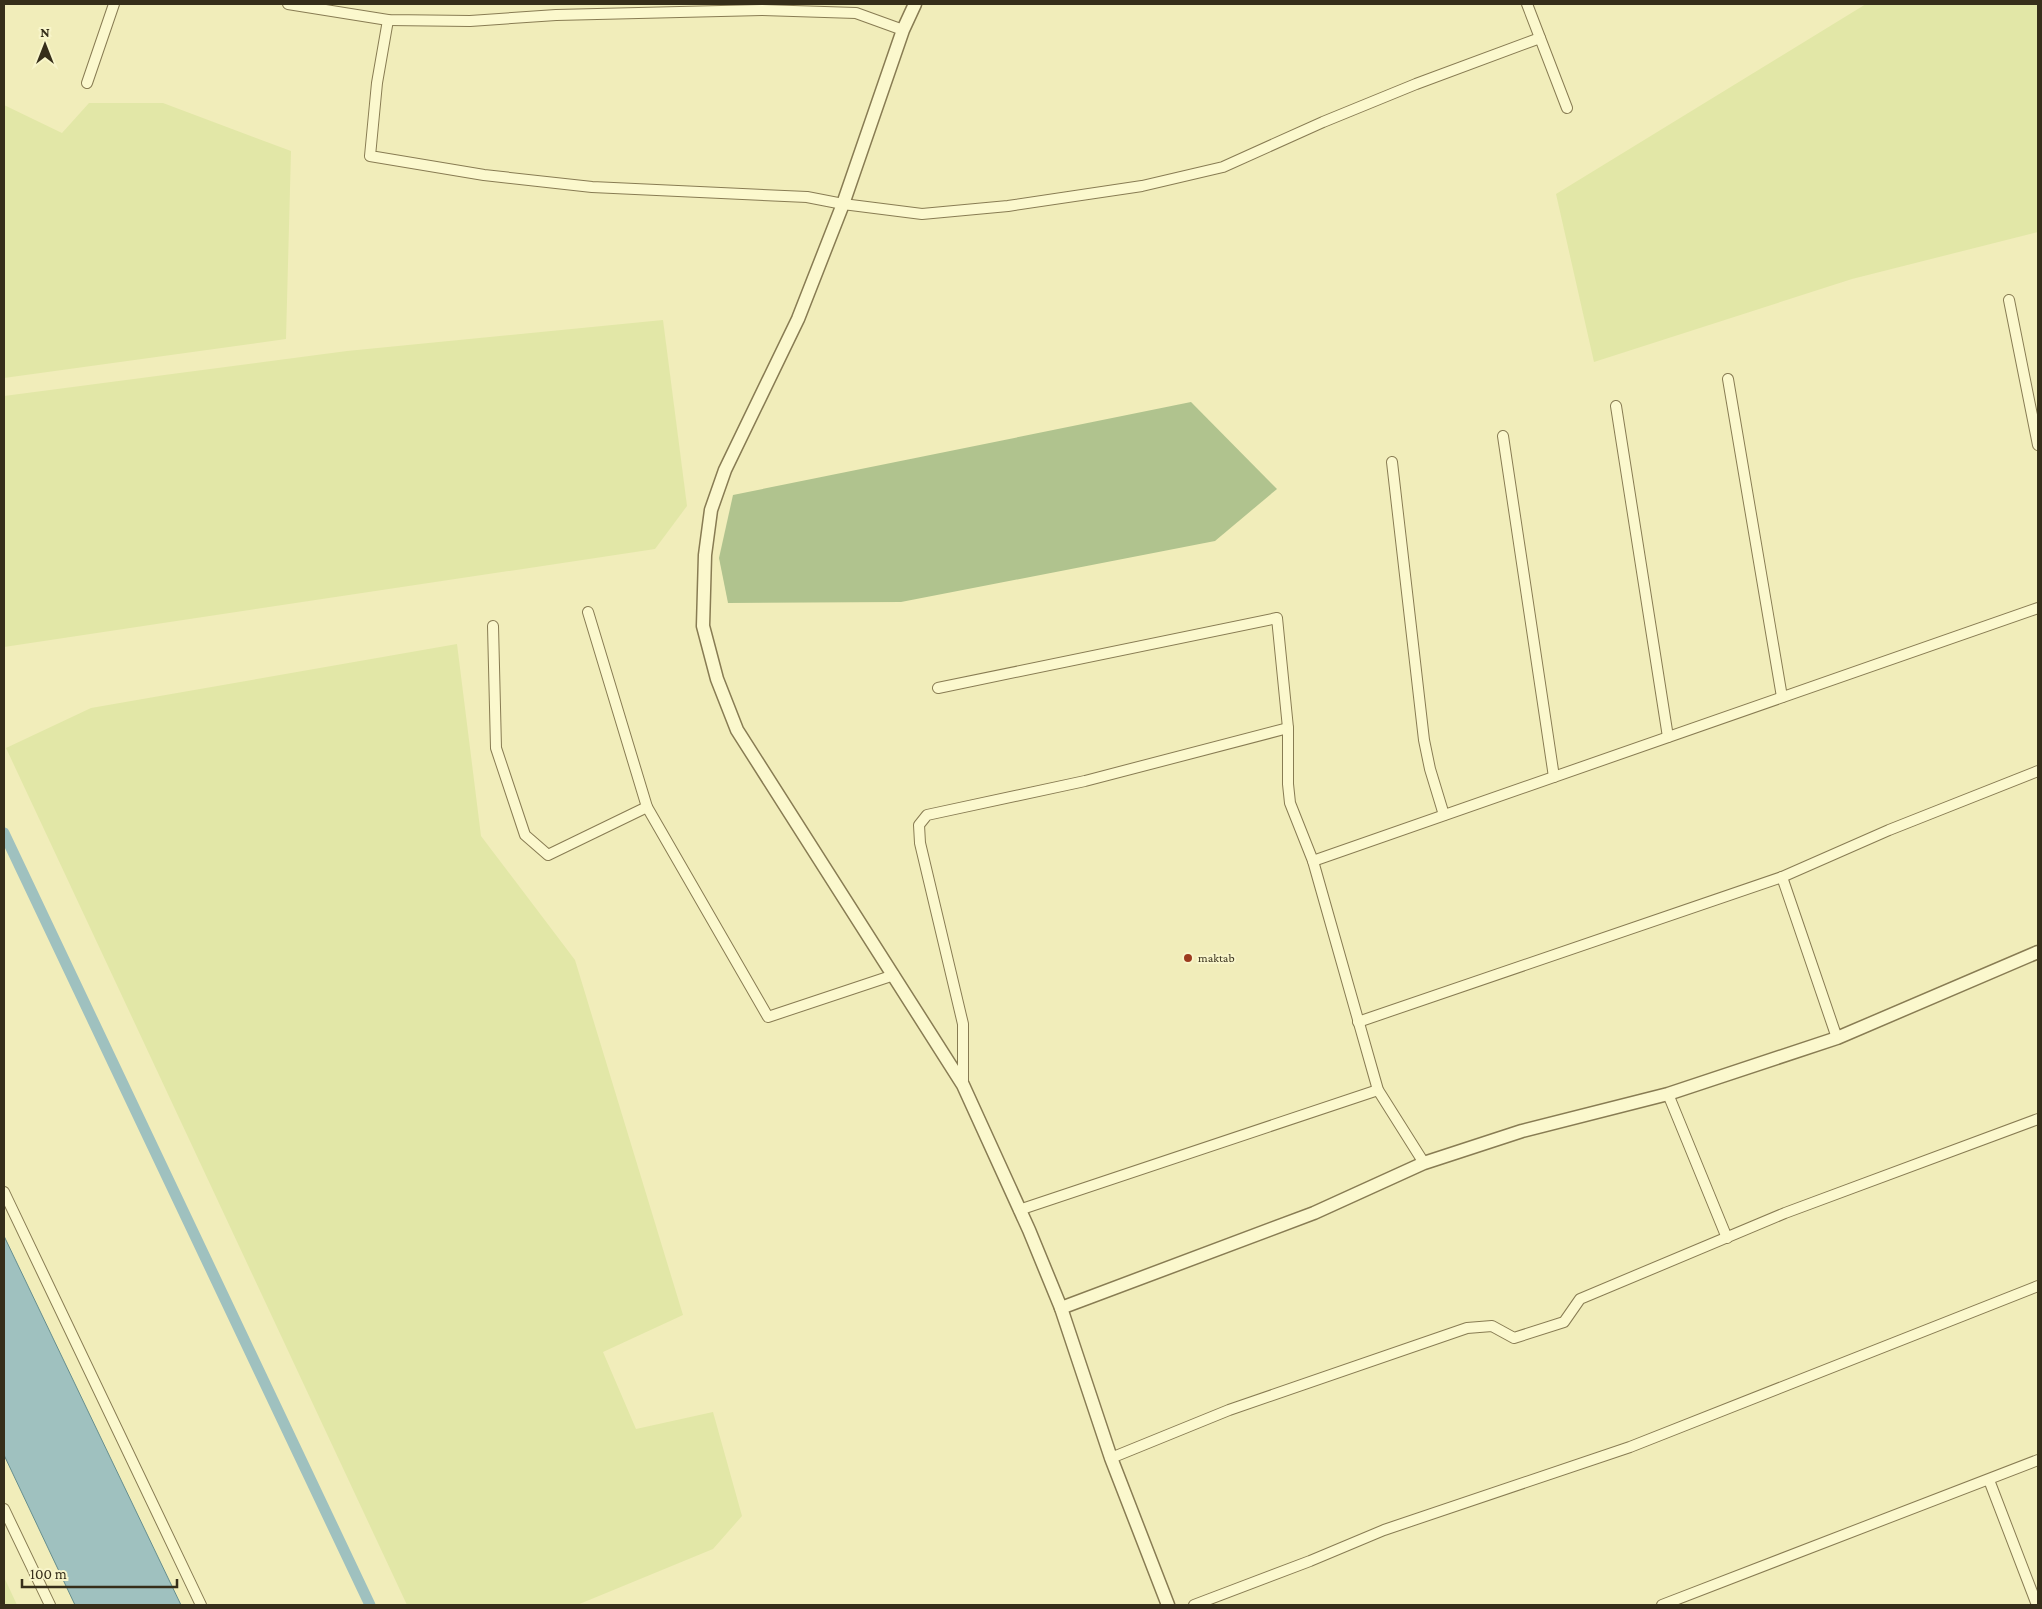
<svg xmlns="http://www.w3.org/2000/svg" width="2042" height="1609" font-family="'Crimson Pro',serif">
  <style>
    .farmland { fill: #e2e7a7 }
    .cemetery { fill: #b0c38e }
    .water { fill: #9fc1bf; stroke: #668e8e }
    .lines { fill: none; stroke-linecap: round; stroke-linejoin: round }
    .canal { stroke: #9fc1bf; stroke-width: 11 }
    .minor-casing { stroke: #887c53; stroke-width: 12 }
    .tertiary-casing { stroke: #887c53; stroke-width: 15 }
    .minor { stroke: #fbf8cd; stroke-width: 10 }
    .tertiary { stroke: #fbf8cd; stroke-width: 12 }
    .poi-dot { fill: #9c3b1f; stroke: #f8f5ca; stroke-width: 2 }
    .labels { text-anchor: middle; stroke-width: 4; stroke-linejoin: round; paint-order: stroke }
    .poi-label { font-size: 12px; fill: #362e1a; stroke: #f8f5ca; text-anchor: start }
  </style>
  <rect width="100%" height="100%" fill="#f1edba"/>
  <g class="farmland">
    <polygon points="1866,4 2038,4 2038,232 1852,279 1594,362 1556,194"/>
    <polygon points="89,103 163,103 291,151 286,339 4,378 4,105 62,133"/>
    <polygon points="663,320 687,506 655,549 4,647 4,396 347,351"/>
    <polygon points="457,644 481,836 575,960 683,1315 603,1352 636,1429 713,1412 742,1516 713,1549 577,1605 407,1605 6,748 91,708"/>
    <polygon points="4,1577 17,1605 4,1605"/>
  </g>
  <polygon class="cemetery" points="1191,402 1277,489 1215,541 901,602 728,603 719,558 733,495"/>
  <polygon class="water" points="4,1236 181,1605 75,1605 4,1455"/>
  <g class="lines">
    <polyline class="canal" points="4,833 370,1605"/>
    <g class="minor-casing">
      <g id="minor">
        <polyline points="288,4 388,20 470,21 556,15 762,10 856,13 903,30"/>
        <polyline points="1527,4 1567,108"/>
        <polyline points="388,20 377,83 370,156 484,175 592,187 807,197 843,204 922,214 1008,206 1142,186 1223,167 1323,122 1416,84 1540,38"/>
        <polyline points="87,83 114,4"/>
        <polyline points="2009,300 2038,445"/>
        <polyline points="1728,379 1782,697"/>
        <polyline points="1616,406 1668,737"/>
        <polyline points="1503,436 1554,777"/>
        <polyline points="1392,462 1424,740 1430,769 1444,815"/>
        <polyline points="588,612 647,807 768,1017 894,975"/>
        <polyline points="493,626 496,748 525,835 548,855 647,807"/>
        <polyline points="938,688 1277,618 1288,728 1288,784 1290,803 1313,861 1378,1090 1424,1163"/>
        <polyline points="1313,861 2038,608"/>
        <polyline points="1782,877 1837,1038"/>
        <polyline points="1358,1022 1782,877 1889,830 2038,771"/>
        <polyline points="963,1085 963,1024 920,843 919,825 927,815 1085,781 1288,728"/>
        <polyline points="1668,1094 1727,1238"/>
        <polyline points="4,1192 201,1605"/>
        <polyline points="1019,1210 1378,1090"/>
        <polyline points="1111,1458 1229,1410 1467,1328 1492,1326 1514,1338 1564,1322 1580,1299 1785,1213 2038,1119"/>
        <polyline points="1989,1480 2037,1605"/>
        <polyline points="4,1509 50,1605"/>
        <polyline points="1194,1605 1310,1561 1384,1530 1630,1447 2038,1286"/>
        <polyline points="1662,1605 2038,1460"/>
      </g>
    </g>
    <g class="tertiary-casing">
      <g id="tertiary">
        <polyline points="915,4 903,30 843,204 798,319 725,470 711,510 705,555 703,626 717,679 737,730 963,1085 1029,1230 1061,1308 1111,1458 1168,1605"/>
        <polyline points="1061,1308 1314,1213 1424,1163 1522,1131 1668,1094 1837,1038 2038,952"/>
      </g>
    </g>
    <use href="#minor" class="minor"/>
    <use href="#tertiary" class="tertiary"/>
  </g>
  <circle class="poi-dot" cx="1188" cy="958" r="5"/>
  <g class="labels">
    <g class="poi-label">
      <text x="1198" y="962">maktab</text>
    </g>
  </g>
  <rect width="2042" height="1609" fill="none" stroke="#362e1a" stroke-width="10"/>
  <g transform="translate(45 45)" stroke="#f8f5ca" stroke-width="4" paint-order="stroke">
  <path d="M0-4L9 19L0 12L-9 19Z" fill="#362e1a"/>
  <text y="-8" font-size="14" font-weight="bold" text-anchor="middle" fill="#362e1a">N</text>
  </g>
  <path d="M22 1579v8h155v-8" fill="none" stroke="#362e1a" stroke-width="2.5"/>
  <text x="30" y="1579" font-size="15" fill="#362e1a" stroke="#f8f5ca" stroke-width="4" paint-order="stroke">100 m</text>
</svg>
